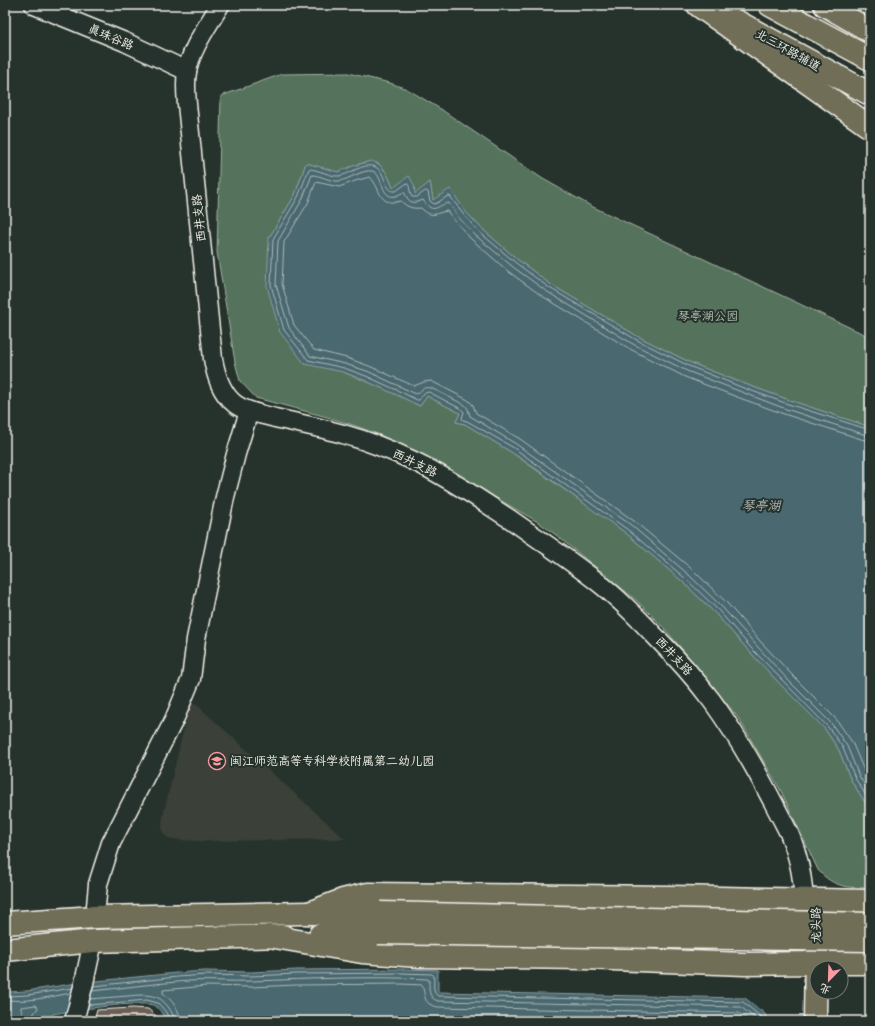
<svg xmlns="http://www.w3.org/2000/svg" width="875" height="1026" font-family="Kalam,'LXGW WenKai TC',sans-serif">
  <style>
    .built { fill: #3a4039 }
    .green { fill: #54735c; stroke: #a4b2a2 }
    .water { fill: #496770; stroke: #8d9ea0 }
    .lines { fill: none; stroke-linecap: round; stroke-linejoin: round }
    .shore { stroke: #b0bab8; stroke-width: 1 }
    .building { fill: #6a5e56; stroke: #f4f1e8 }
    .minor-casing { stroke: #f4f1e8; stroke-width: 21 }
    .major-casing { stroke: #f4f1e8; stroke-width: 25 }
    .highway-casing { stroke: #f4f1e8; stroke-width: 25 }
    .minor { stroke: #26332d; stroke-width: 18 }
    .major { stroke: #716e59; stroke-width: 22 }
    .highway { stroke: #716e59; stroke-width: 22 }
    .major-bridge-casing { stroke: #f4f1e8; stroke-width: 25; stroke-linecap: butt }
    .major-bridge { stroke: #716e59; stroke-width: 22 }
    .labels { text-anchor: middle; stroke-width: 4; stroke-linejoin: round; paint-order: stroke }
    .street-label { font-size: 12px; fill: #f4f1e8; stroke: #26332d }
    .park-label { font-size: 12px; fill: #b4bfb0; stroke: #26332d }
    .poi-label { font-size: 12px; fill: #f4f1e8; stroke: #26332d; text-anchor: start }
    .water-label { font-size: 13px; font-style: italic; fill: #b0bab8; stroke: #26332d }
  </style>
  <rect width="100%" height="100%" fill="#26332d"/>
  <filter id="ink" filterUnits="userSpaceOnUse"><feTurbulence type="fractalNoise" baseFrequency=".025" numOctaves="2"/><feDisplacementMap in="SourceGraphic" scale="8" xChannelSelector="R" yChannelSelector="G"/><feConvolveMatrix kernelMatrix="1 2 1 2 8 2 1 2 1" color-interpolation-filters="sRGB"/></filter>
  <g filter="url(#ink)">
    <polygon class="built" points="190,703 197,705 345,839 199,841 180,840 168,838 163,833 162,825 163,816"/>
    <path class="green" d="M 348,73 L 390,83 L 407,89 L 442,110 L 543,179 L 591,206 L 870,337 L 870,427 L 789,400 L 742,383 L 691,363 L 637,336 L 550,284 L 518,260 L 481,228 L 466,212 L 433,200 L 430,182 L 415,195 L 393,188 C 383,163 378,156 351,167 C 347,168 343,171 340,172 C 334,173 313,165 306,163 L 295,195 L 269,238 L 343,372 C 369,382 395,393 420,406 L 427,396 L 460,413 L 456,422 L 465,424 L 511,452 L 626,533 L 683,582 L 716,614 L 749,651 L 783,687 L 825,729 L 839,750 L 851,780 L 870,810 L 870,888 C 848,888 833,887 818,870 L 781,791 L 739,719 L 716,690 L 664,628 L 636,600 L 556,535 L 538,522 L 446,469 L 380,435 L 353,425 L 327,417 L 256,398 L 240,381 L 235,362 L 217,252 L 221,96 L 282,74 Z"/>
    <g class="water">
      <polygon points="371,161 380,165 387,174 393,188 409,176 414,185 415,194 430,182 433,200 450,189 466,212 481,228 518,260 550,284 637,336 691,363 742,383 789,400 870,427 870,810 851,780 839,750 825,729 783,687 749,651 716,614 683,582 626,533 597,513 538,470 511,452 465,424 456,422 460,413 427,396 420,406 399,396 364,380 343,372 305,364 280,332 267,286 269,238 295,195 306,163 338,172 353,166"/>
      <path d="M 402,969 L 438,970 L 438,992 L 745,998 L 765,1014 L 768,1021 L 166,1021 C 164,1016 160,1009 155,1006 C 145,999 69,1011 53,1014 L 47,1021 L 13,1021 L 5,1017 L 5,981 L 9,992 L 27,991 L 77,983 L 176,973 L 205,971 L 251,972 L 297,970 Z"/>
    </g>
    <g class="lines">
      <g class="shore">
        <path d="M 870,430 L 788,404 L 741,387 L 689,366 L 635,339 L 548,287 L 516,263 L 478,231 L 463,214 L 450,196 L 448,196 L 437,203 L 434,204 L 430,201 L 428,192 L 426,191 L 425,191 L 417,197 L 412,197 C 409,193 411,187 407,183 L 396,191 L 392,191 C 384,186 385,173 377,168 C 367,160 349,175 339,176 C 332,177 317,169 309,169 L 298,197 L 273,239 L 271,285 L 284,330 L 308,360 L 344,368 L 366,376 L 401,392 L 417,400 L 419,400 L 424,393 L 429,392 L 461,409 L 464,412 L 462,418 L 463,420 L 467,421 L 514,448 L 628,530 L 686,579 L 719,611 L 752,649 L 786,684 L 828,727 L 843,748 L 855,778 L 870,802"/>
        <path d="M 870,435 L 866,435 L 786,409 L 739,391 L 687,371 L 633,344 L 546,291 L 513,267 L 475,235 L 459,218 L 449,203 C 436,205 434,216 423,200 C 411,205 409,202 404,192 C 401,193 399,195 396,196 C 380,200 384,174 372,171 C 363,169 348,180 339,181 C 330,182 321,175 312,175 L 302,200 L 278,241 L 276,285 L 289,328 L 310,356 L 345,364 L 367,371 L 416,394 C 422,392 421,386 431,388 L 465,405 L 468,409 L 470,416 L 516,444 L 631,525 L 689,575 L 722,607 L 756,645 L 789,681 L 831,723 L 847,746 L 859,776 L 870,793"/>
        <path d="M 870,441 L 864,440 L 784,414 L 737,397 L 685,377 L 630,349 L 542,296 L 509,272 L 471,239 L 455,221 L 447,211 C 435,213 432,219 421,208 C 412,209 407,207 401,201 C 377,207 382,189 370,177 L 358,180 L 339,187 L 316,182 L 308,203 L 284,242 L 282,284 L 294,325 L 314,350 L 347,358 L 369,366 L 414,386 L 424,382 L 431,381 L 468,400 L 473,405 L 476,413 L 520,439 L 634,521 L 693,570 L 727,603 L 760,641 L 794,677 L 836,719 L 852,742 L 865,773 L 870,781"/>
        <path d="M 94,986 L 177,977 L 205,975 L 251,976 L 297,974 L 402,973 L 432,974 L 434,976 C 434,983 432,993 438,996 L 743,1002 L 761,1017 L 764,1021"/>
        <path d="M 92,991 C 121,988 149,984 177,982 C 203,979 228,982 253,981 C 311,979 369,976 427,979 L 429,980 C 429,989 428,998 438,1001 L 741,1007 L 758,1021"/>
        <polyline points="5,992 9,996 28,995 72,988"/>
        <path d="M 5,999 C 19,1004 55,996 71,993"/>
        <path d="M 90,999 C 103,998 115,997 128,996 C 138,995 147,994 156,997 C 164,999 174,1013 175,1021"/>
        <polyline points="89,1005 147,1000 158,1003 165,1011 169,1018 170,1021"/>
        <path d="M 25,1021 C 25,1016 20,1011 21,1007 L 36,1005 L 38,1008 L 34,1013 L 32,1021"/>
        <path d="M 181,1021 C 180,1010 171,999 163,993 L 163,990 L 206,986 L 251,987 L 297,985 L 402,984 L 422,985 C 426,996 422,1004 438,1007 L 739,1013 L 750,1021"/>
      </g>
    </g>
    <polygon class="building" points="133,1008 148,1009 162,1021 94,1021 97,1010"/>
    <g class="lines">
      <g class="minor-casing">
        <g id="minor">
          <polyline points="34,5 125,42 187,71"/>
          <path d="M 220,5 C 209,24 190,50 187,72 C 185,83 186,93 187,104 L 213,359 C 216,376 221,393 235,404 C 246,412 261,414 275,418 C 298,423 321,428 343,434 C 368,441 393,451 416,462 C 449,478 479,499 510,519 C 540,540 570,560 599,583 C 618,598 636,616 653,634 C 674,655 694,677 712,701 C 742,742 766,788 789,833 C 799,857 802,874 804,900"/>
          <polyline points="95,917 98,884 111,843 174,720 191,679 196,639 225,497 236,454 249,411"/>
          <polyline points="74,1021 84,983 93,941"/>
        </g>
      </g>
      <g class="major-casing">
        <g id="major">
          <polyline points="725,15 870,94"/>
          <polyline points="309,913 343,900 368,894 673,897 870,901"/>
          <polyline points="5,923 95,917 309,913 380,913"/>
          <polyline points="320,935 378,933"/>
          <polyline points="269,936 362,952 419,956 585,958 744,964 816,963 870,963"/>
          <polyline points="5,950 93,941 283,936"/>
          <polyline points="815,1021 816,948"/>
        </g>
      </g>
      <g class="highway-casing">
        <g id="highway">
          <polyline points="698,5 870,127"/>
          <polyline points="770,5 870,59"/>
          <polyline points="825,5 870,31"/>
        </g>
      </g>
      <use href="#minor" class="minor"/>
      <use href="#major" class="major"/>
      <use href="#highway" class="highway"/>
      <g class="major-bridge-casing">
        <g id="major-bridge">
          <polyline points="380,913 870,924"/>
          <polyline points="378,933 870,940"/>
        </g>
      </g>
      <use href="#major-bridge" class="major-bridge"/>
    </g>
  </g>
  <defs>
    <g id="school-ring" transform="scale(0.9)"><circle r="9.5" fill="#26332d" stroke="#ff9aa2" stroke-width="1.5"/><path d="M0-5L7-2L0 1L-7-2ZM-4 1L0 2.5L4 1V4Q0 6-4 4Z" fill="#ff9aa2"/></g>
  </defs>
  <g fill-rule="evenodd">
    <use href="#school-ring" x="217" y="761"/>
  </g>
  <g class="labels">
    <g class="street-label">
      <text transform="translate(111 37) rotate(23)" y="4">真珠谷路</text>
      <text transform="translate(788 50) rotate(29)" y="4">北三环路辅道</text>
      <text transform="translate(199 218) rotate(-96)" y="4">西井支路</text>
      <text transform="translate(415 463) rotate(26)" y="4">西井支路</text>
      <text transform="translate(674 656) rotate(47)" y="4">西井支路</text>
      <text transform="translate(816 925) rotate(-91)" y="4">龙头路</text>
    </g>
    <g class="park-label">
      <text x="708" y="320">琴亭湖公园</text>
    </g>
    <g class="poi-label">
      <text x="230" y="765">闽江师范高等专科学校附属第二幼儿园</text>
    </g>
    <g class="water-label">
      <text x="761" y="510">琴亭湖</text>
    </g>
  </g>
  <rect width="875" height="1026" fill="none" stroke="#26332d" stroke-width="20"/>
  <rect x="10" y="10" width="855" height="1006" fill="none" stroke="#f4f1e8" stroke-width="1.5" filter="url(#ink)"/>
  <g transform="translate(829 980) rotate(203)"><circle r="19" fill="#26332d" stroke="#787f78"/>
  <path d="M0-3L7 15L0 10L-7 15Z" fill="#ff9aa2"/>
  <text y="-6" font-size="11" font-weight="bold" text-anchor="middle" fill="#f4f1e8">北</text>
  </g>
</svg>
